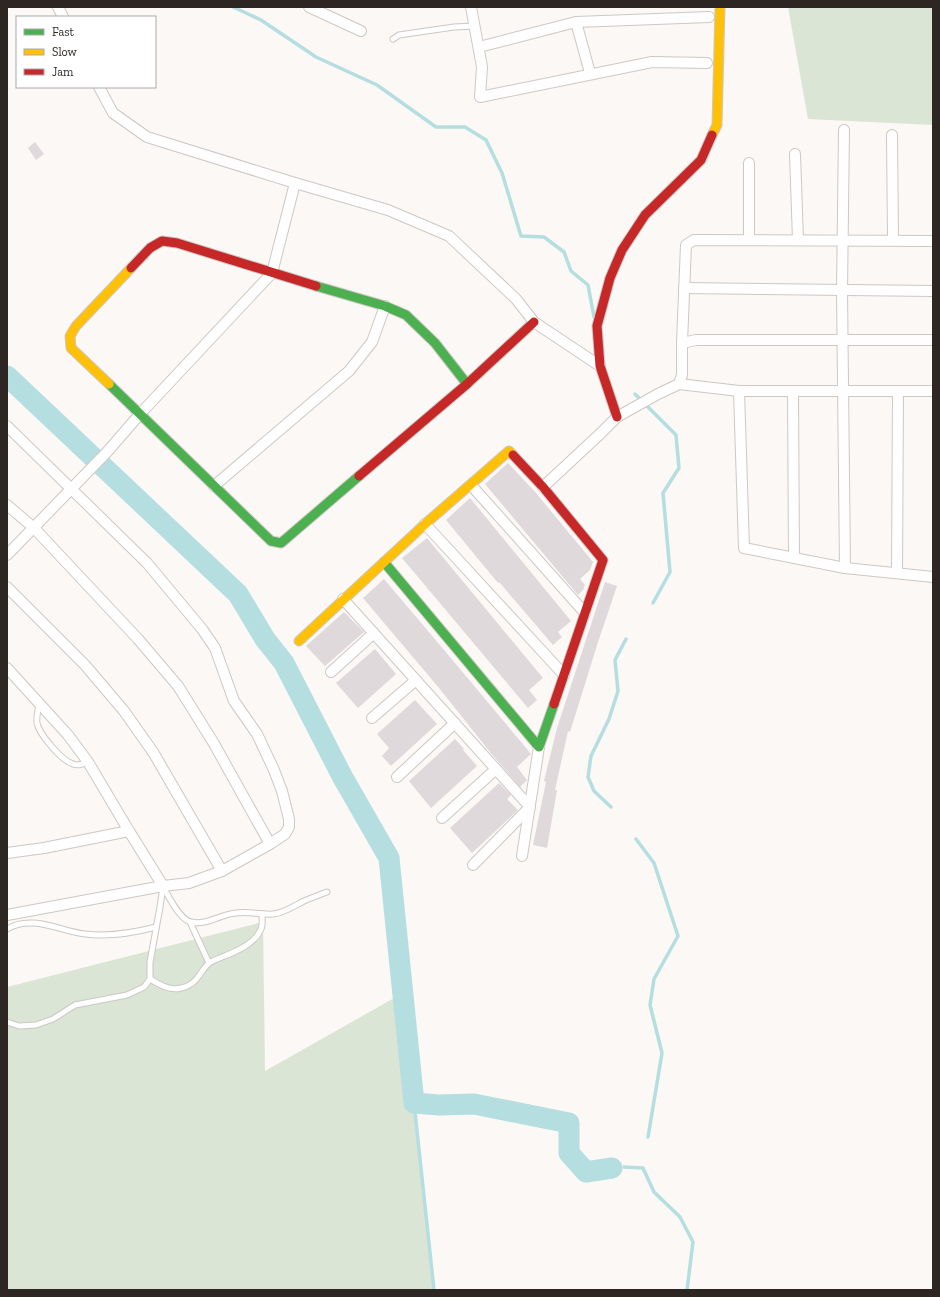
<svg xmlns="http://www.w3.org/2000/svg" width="940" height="1297" font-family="'Zilla Slab',serif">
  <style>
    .green { fill: #dbe5d5 }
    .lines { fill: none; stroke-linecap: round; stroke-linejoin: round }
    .stream { stroke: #b4dedf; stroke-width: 3.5 }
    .river { stroke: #b4dedf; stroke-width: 21 }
    .building { fill: #dfd9db }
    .lane-casing { stroke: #cdc8c4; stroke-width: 7 }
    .street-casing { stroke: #cdc8c4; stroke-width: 12 }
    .fast-casing { stroke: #cdc8c4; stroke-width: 11 }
    .slow-casing { stroke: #cdc8c4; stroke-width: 11 }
    .jam-casing { stroke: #cdc8c4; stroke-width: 11 }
    .lane { stroke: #fefefe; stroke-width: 5 }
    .street { stroke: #fefefe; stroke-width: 10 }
    .fast { stroke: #4caf50; stroke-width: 9 }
    .slow { stroke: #ffc107; stroke-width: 9 }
    .jam { stroke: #c62828; stroke-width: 9 }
  </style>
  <rect width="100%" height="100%" fill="#fbf8f6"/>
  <g class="green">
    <polygon points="788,7 933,7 933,125 808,119"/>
    <polygon points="263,922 265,1071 403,993 434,1290 7,1290 7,987"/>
  </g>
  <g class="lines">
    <g class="stream">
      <polyline points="233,7 261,20 316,57 377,85 436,127 465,127 486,140 502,173 521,236 544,237 564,252 571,271 588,285 594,317"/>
      <polyline points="635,394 676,435 679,468 663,493 670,572 653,603"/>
      <polyline points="611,807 594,791 588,777 591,756 609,719 618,691 615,660 626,639"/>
      <polyline points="636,839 654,863 678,936 654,979 650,1005 662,1053 648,1137"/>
      <polyline points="414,1103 434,1290"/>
      <polyline points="624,1167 643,1168 654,1192 680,1217 693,1242 687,1290"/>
    </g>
    <polyline class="river" points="7,376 238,594 265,639 284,663 342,776 389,858 414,1103 439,1105 474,1104 569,1123 569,1153 586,1172 612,1168"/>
  </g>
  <g class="building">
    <polygon points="35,142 44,154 36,160 28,148"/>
    <polygon points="508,463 536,493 593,562 590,570 580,579 585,585 583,590 578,595 485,484"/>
    <polygon points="470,498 571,621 558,632 562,637 553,645 499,582 498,583 446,520"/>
    <polygon points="427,538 543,678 529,690 537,700 528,708 402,558"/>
    <polygon points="384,579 455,663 531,754 517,767 527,780 520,787 490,752 439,688 363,598"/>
    <polygon points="605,582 617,586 598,642 570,732 568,731 555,790 557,790 547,848 533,845 546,782 544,781 557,728"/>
    <polygon points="344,612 364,632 325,666 306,646"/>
    <polygon points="375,649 396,674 358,708 336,683"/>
    <polygon points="415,700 437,724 391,766 382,756 389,748 377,734"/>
    <polygon points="455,739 464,749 463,750 477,766 431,808 409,781"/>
    <polygon points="499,783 511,795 507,799 518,810 472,853 450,828"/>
  </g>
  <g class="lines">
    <g class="lane-casing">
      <g id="lane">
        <polyline points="393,39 399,35 454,27 475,26"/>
        <path d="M 39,705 C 38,710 36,718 37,723 C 39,734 62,761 73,764 C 78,766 83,764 88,762"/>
        <path d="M 163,887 C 169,897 180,920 191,922 C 206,926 221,914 236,913 C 248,911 261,915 273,914 C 284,913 294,906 304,901 C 311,898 319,895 327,892"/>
        <polyline points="190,922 209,963"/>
        <path d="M 7,929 C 31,914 60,931 85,934 C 109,937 133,933 156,927"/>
        <path d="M 150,979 C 160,985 170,991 181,988 C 197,985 199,973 208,964 C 211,961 218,959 222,957 C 235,952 255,944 261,929 C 263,925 262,919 262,914"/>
        <polyline points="7,1022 19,1026 36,1025 53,1019 75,1005 127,995 144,987 150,979 150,962 160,907 163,886"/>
      </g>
    </g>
    <g class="street-casing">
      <g id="street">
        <polyline points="58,7 63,17"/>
        <polyline points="309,7 361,31"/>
        <polyline points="471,7 482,67 480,97 652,62 707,63"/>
        <polyline points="576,22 590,73"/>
        <polyline points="479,47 576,22 709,17"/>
        <polyline points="99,87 113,113 147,137 295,183 388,210 449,236 516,299 534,322 600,366"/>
        <polyline points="844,130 842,290 845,568"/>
        <polyline points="892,135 893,240"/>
        <polyline points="795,154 798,240"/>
        <polyline points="749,163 749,239"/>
        <polyline points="684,288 933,291"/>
        <polyline points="682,343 686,245 694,240 933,241"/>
        <polyline points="679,384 682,375 682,343 696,340 933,340"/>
        <polyline points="739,391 744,548 845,568 933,577"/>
        <polyline points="793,391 794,558"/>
        <polyline points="7,426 147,563 202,629 215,648 234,701 257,734 274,770 282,791 289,819 289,827 285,834 270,844 222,871 189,883 163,886 7,915"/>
        <polyline points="471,485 585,613"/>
        <polyline points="214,486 349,371 372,342 385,306"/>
        <polyline points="543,487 601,433 617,417 658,394 679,384 739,391 933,391"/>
        <polyline points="7,505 34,528 138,639 178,686 213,742 270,844"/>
        <polyline points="425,524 564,675"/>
        <polyline points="7,555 107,452 140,414 272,273 295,183"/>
        <polyline points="897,573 898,391"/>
        <polyline points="7,587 85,665 124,711 153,752 222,871"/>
        <polyline points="343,599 530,807 473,865"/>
        <polyline points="7,668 68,735 88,762 129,831 44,848 7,853"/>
        <polyline points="331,672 374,633"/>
        <polyline points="372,718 416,680"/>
        <polyline points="397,777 455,723"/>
        <polyline points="442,818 496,769"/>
        <polyline points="129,831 163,886"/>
        <polyline points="522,856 539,747"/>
      </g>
    </g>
    <g class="fast-casing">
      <g id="fast">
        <polyline points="316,286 385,306 406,315 435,343 467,384"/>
        <polyline points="109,384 271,541 281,543 359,476"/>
        <polyline points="384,562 539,747 554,704"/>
      </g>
    </g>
    <g class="slow-casing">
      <g id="slow">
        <polyline points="712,135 717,125 720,7"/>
        <polyline points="109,384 71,348 70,336 76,326 131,268"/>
        <polyline points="299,641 425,524 509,451 513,455"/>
      </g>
    </g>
    <g class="jam-casing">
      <g id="jam">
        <polyline points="131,268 150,248 162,241 177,243 316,286"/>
        <polyline points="617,417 600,366 597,326 610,278 622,250 645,215 701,160 712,135"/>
        <polyline points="513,455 543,487 603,560 554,704"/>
        <polyline points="359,476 467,384 534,322"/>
      </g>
    </g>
    <use href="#lane" class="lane"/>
    <use href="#street" class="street"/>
    <use href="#fast" class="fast"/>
    <use href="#slow" class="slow"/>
    <use href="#jam" class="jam"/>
  </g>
  <rect width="940" height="1297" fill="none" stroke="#2e2622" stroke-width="16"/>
  <rect x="16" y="16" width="140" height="72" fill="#ffffff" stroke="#aba8a7"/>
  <rect x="24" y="29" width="20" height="6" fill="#4caf50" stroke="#aba8a7"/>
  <text x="52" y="36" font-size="12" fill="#2e2622">Fast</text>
  <rect x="24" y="49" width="20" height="6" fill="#ffc107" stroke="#aba8a7"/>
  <text x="52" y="56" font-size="12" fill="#2e2622">Slow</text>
  <rect x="24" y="69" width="20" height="6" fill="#c62828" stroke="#aba8a7"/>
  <text x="52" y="76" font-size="12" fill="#2e2622">Jam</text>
</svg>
